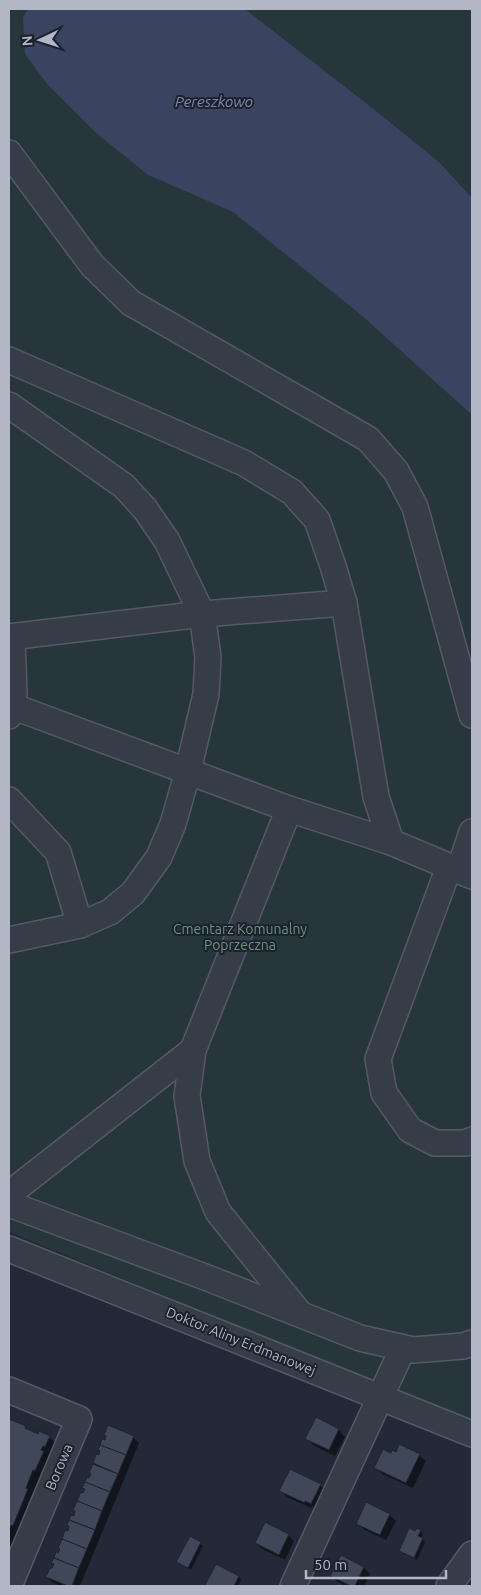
<svg xmlns="http://www.w3.org/2000/svg" width="481" height="1595" font-family="Ubuntu,sans-serif">
<style>
.green{fill:#27363a}
.water{fill:#3a4460}
.shadow{fill:#0007}
.building{fill:#404758;stroke:#1e2330}
.lines{fill:none;stroke-linecap:round;stroke-linejoin:round}
.minor-casing{stroke:#555967;stroke-width:28}
.minor{stroke:#373c49;stroke-width:25}
.labels{text-anchor:middle;stroke-width:4;stroke-linejoin:round;paint-order:stroke}
.park-label{font-size:14px;fill:#6b947b;stroke:#1c212e}
.street-label{font-size:14px;fill:#b2b6c5;stroke:#1c212e}
.water-label{font-size:15px;font-style:italic;fill:#7c89aa;stroke:#1c212e}
</style>
<rect width="100%" height="100%" fill="#242938"/>
<g class="green">
<polygon points="9,9 28,9 23,17 148,175 233,212 361,315 472,415 472,1422 9,1232"/>
<polygon points="245,9 472,9 472,198 439,162 375,110"/>
</g>
<polygon class="water" points="28,9 245,9 375,110 439,162 472,198 472,415 361,315 233,212 148,175 95,132 48,85 25,54 23,17"/>
<g class="shadow">
<polygon points="316,1419 339,1430 345,1437 335,1456 313,1445 307,1439"/>
<polygon points="9,1420 25,1427 30,1431 39,1435 49,1437 61,1448 9,1575"/>
<polygon points="133,1437 139,1443 80,1586 61,1586 53,1583 47,1577 53,1570 55,1565 53,1563 59,1555 84,1494 92,1474 90,1472 97,1456 99,1457"/>
<polygon points="396,1453 419,1455 426,1461 413,1488 382,1474 376,1467 391,1454"/>
<polygon points="320,1485 326,1491 317,1509 312,1506 311,1508 287,1497 281,1491"/>
<polygon points="390,1515 396,1521 386,1540 363,1529 357,1523"/>
<polygon points="420,1531 423,1534 421,1538 425,1542 417,1560 400,1550 416,1533"/>
<polygon points="288,1535 294,1541 285,1560 262,1549 256,1543"/>
<polygon points="190,1538 203,1546 191,1570 178,1562"/>
<polygon points="216,1565 239,1577 241,1580 238,1586 208,1586 206,1585"/>
<polygon points="364,1568 370,1574 364,1586 346,1586 338,1582 332,1576"/>
</g>
<g class="building">
<polygon points="316,1417 339,1429 329,1450 305,1439"/>
<polygon points="9,1419 26,1426 25,1428 38,1434 39,1431 50,1436 45,1447 43,1446 41,1450 44,1451 35,1471 33,1470 26,1488 28,1489 13,1526 11,1525 9,1530"/>
<polygon points="108,1425 134,1436 126,1455 100,1445 102,1439 105,1440 106,1436 104,1435"/>
<polygon points="399,1444 420,1454 406,1483 374,1468 383,1449 391,1453 392,1450 396,1452"/>
<polygon points="100,1445 126,1455 118,1474 93,1463 96,1454 99,1455 100,1451 98,1450"/>
<polygon points="93,1464 118,1474 110,1492 85,1482 87,1477 89,1478 91,1474 89,1473"/>
<polygon points="290,1469 321,1484 311,1504 305,1501 305,1503 279,1491"/>
<polygon points="85,1482 110,1492 102,1511 77,1501 81,1492 83,1493 85,1489 82,1488"/>
<polygon points="77,1501 102,1511 95,1530 69,1520 71,1515 74,1516 75,1511 73,1510"/>
<polygon points="366,1502 390,1514 380,1535 356,1524"/>
<polygon points="69,1520 95,1530 87,1549 62,1539 65,1530 68,1531 69,1526 67,1525"/>
<polygon points="265,1522 289,1534 279,1555 255,1543"/>
<polygon points="409,1528 415,1531 417,1528 421,1530 418,1536 423,1538 414,1558 399,1551"/>
<polygon points="190,1536 201,1542 188,1568 176,1562"/>
<polygon points="62,1539 87,1549 79,1568 54,1558 56,1552 58,1553 60,1549 58,1548"/>
<polygon points="341,1555 364,1567 355,1586 351,1586 330,1576"/>
<polygon points="54,1558 79,1568 72,1586 68,1586 46,1577 50,1568 52,1568 54,1564 51,1563"/>
<polygon points="216,1564 239,1576 234,1586 207,1586 205,1585"/>
</g>
<g class="lines">
<defs>
<g id="minor">
<polyline points="9,153 92,265 131,303 368,439 396,471 415,507 472,715"/>
<polyline points="9,360 244,463 292,492 317,520 333,566 344,603 376,797 391,842"/>
<polyline points="9,405 124,486 145,509 167,541 202,614 208,657 206,694 188,771 173,824 159,857 133,893 110,912 80,925 9,940"/>
<polyline points="9,637 202,614 344,603"/>
<polyline points="9,705 289,809 391,842 472,876"/>
<polyline points="9,716 14,695 12,637"/>
<polyline points="9,800 58,852 80,925"/>
<polyline points="289,809 193,1050 187,1096 197,1161 218,1212 300,1314"/>
<polyline points="449,867 378,1059 384,1093 410,1130 435,1143 466,1143 472,1140"/>
<polyline points="459,871 472,832"/>
<polyline points="9,1194 193,1050"/>
<polyline points="9,1204 205,1277 360,1338 413,1350 463,1346 472,1343"/>
<polyline points="9,1249 472,1434"/>
<polyline points="9,1390 79,1419 9,1586"/>
<polyline points="293,1586 403,1348"/>
<polyline points="449,1586 472,1554"/>
</g>
</defs>
<use href="#minor" class="minor-casing"/>
<use href="#minor" class="minor"/>
</g>
<g class="labels">
<g class="park-label">
<text x="240" y="934">Cmentarz Komunalny<tspan x="240" dy="16">Poprzeczna</tspan></text>
</g>
<g class="street-label">
<text transform="translate(241 1341) rotate(22)" y="5">Doktor Aliny Erdmanowej</text>
<text transform="translate(59 1467) rotate(-67)" y="5">Borowa</text>
</g>
<g class="water-label">
<text x="214" y="107">Pereszkowo</text>
</g>
</g>
<rect width="481" height="1595" fill="none" stroke="#b2b6c5" stroke-width="20"/>
<g transform="translate(40 40) rotate(266)" stroke="#1c212e" stroke-width="4" paint-order="stroke">
<path d="M0-4L9 19L0 12L-9 19Z" fill="#b2b6c5"/>
<text y="-8" font-size="14" font-weight="bold" text-anchor="middle" fill="#b2b6c5">N</text>
</g>
<path d="M306 1570v8h140v-8" fill="none" stroke="#b2b6c5" stroke-width="2.5"/>
<text x="314" y="1570" font-size="15" fill="#b2b6c5" stroke="#1c212e" stroke-width="4" paint-order="stroke">50 m</text>
</svg>
